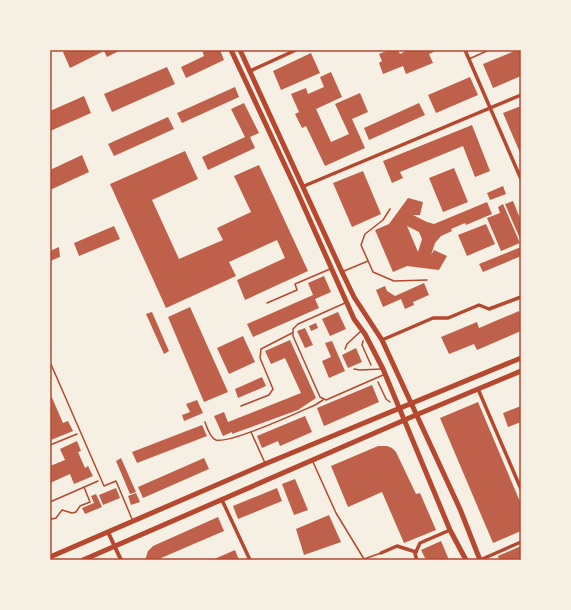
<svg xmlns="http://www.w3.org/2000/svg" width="571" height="610" font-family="'Public Sans',sans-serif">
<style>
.building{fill:#bf614a;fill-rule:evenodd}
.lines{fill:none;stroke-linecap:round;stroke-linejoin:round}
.path{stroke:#b5482f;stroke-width:1.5}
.service{stroke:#b5482f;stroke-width:1.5}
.minor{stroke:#b5482f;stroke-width:3.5}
.tertiary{stroke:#b5482f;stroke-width:4}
.secondary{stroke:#b5482f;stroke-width:5}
.neatline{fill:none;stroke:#b5482f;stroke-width:1.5}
</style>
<rect width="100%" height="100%" fill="#f6efe4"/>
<g class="building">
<polygon points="67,50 121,50 107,57 104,51 70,68 63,52"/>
<polygon points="202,50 220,50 224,60 186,78 181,67 204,56"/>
<polygon points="389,50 398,50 400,54 408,50 438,50 429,54 433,63 406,74 403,66 383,74 379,63 382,61 379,54"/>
<polygon points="517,50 521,50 521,76 493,88 483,64"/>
<polygon points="311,53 320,73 281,90 273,71"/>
<polygon points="167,67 175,84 112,112 104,94"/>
<polygon points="331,72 342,97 316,109 331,142 349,134 335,104 360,93 368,112 352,119 365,148 325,166 306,126 302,128 295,114 299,112 291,94 306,88 308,94 324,87 320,77"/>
<polygon points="470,77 478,95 436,113 428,95"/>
<polygon points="235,87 239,97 182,123 177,113"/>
<polygon points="84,96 91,113 50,131 50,111"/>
<polygon points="244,103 259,133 250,137 255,148 208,170 202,157 245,137 231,109"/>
<polygon points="419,103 425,115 369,140 364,128"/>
<polygon points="521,106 521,155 503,113"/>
<polygon points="168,117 174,129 114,156 108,144"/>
<polygon points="472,125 490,171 475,177 463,146 400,172 403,178 392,183 383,161"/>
<polygon points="185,151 198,179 152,200 179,259 223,240 217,228 251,212 234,176 259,165 308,271 245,300 237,280 285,258 277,240 229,262 236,276 166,308 110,184"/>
<polygon points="82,155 89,172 50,190 50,170"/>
<polygon points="454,168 468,202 443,212 429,178"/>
<polygon points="363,171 381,214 352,227 333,183"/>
<polygon points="503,186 506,194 490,200 487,193"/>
<path d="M408,198L423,202L420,215H413L427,222L434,224L487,202L492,214L466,225L465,223L451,229L452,231L441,236L435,243L431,255L434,250L447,256L439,270L407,266L393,272L375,230L389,224ZM407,226L419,232L422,239L418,252Z"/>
<polygon points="513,201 521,221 521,241 505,204"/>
<polygon points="503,204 520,243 501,251 487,218 500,213 498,207"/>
<polygon points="486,224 495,244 467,256 458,235"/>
<polygon points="114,226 120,239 79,256 74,243"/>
<polygon points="59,247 60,257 50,261 50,251"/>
<polygon points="521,247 521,256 483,272 479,264"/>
<polygon points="324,276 331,292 315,299 319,308 253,337 247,324 313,295 308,283"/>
<polygon points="424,283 429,295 413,302 414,305 405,309 401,299 383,307 376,290 385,286 387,291 395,296"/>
<polygon points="190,307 228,392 204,402 168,317"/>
<polygon points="519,311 521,315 521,331 477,350 474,344 449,354 441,337 477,322 479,328"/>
<polygon points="152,312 169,351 164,354 146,314"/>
<polygon points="338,312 346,329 330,336 322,319"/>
<polygon points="316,323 318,328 311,331 309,326"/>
<polygon points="305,328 313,345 305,348 297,331"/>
<polygon points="243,336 255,362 229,374 217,348"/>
<polygon points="290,340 316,398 298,410 232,434 232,432 223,436 214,416 224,412 228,422 301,393 285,358 271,364 265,351"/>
<polygon points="332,341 345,371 329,378 322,361 331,357 325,343"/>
<polygon points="356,348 362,362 348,368 342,355"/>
<polygon points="262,377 266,386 238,398 235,389"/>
<polygon points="372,385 379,402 324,426 317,408"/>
<polygon points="50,393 63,423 68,421 73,431 51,440 50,437"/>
<polygon points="197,400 203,413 184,421 182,415 190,412 186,404"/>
<polygon points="478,402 521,504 521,531 493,543 440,418"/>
<polygon points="521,406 521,422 508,427 503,413"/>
<polygon points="305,416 312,432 280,446 278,441 262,448 257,436"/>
<polygon points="202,425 207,436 137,463 132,452"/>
<polygon points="77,441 81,451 78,452 85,468 88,466 93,476 74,484 70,474 50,483 50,466 65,460 60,449"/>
<polygon points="378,446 387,446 392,448 396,452 416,494 420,493 436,530 404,543 382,492 348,507 331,466"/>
<polygon points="121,458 136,492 130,494 116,461"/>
<polygon points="204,458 209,469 143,498 138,487"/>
<polygon points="295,479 308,510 294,515 282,484"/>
<polygon points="116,488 120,498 103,505 99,495"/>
<polygon points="277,488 282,501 238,519 233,506"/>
<polygon points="136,493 140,502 131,505 128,496"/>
<polygon points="96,494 102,507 85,514 82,508 94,503 91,496"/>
<polygon points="329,515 341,542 304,555 296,529"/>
<polygon points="218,517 224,531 161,558 161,560 145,560 148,551 153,546"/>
<polygon points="441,541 449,560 426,560 421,550"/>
<polygon points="521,546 521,560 499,560 498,556"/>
<polygon points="235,550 239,560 212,560"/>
</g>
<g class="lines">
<g class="path">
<polyline points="363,341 362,345 371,365"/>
<polyline points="378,382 386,399 390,402"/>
<polyline points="50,445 77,434"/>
<polyline points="50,502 98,481"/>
<polyline points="50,517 52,519 56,518 62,510 72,513 76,512 80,506 90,502 84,487"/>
</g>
<g class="service">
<polyline points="469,59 489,50"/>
<polyline points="390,209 383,220 365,234 361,245 373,272 394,281 427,280"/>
<polyline points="344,271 368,261"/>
<polyline points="267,303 297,290 295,284 330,269"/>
<polyline points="345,303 298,324 293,329 293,336 320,397 326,400 383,375"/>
<polyline points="345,349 347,344 361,331"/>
<polyline points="50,362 104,486 116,481 132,519"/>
<polyline points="354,369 360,370 382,369"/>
<polyline points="241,406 269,395 273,389 260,358 261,349 292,333"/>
<path d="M205,422C207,428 210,438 216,440C231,444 299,412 315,405L323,400"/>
<polyline points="251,432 265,463"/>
<polyline points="313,462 336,513 364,559 381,553"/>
</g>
<g class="minor">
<polyline points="465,50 521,179"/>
<polyline points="250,71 296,50"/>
<polyline points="304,186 521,95"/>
<polyline points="382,340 433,318 448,318 479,305 489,309 521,297"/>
<polyline points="478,389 521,489"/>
<polyline points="222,500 250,560"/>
<polyline points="381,553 397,546 416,552"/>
<polyline points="417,560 415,554 420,543 450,530"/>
<polyline points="480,560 521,542"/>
</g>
<polyline class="tertiary" points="108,532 121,560"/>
<g class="secondary">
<polyline points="231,50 296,189 354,319 365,334 383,369 450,530 466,560"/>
<polyline points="240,50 342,272 354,297 382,340 460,509 480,560"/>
<polyline points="50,557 265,464 521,358"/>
<polyline points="83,560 416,415 521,371"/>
</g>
</g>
<rect width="571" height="610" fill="none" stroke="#f6efe4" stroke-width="102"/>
<rect x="51" y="51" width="469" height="508" class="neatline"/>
</svg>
